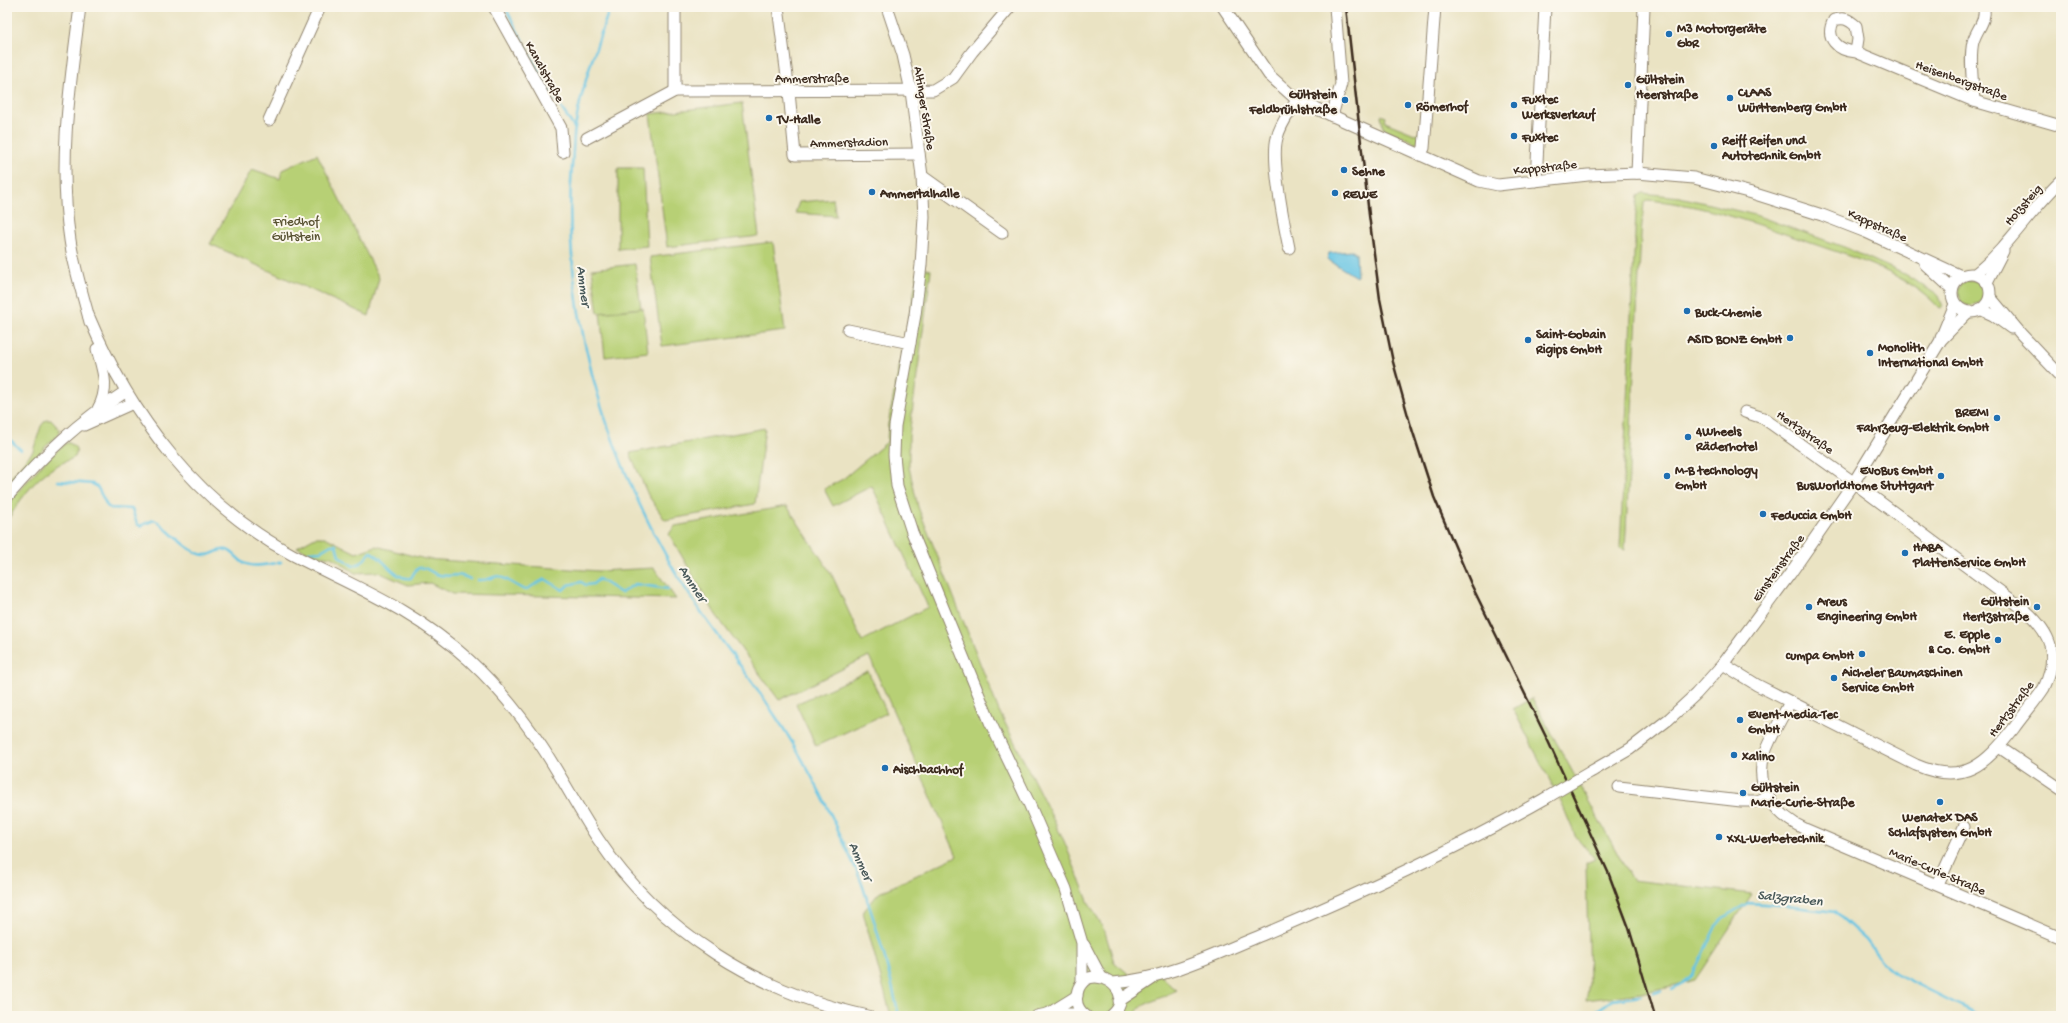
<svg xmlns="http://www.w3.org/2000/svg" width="2068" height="1023" font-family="'Gochi Hand',sans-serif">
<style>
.green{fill:#b7d075;stroke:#797d4a}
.water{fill:#66c5e4;stroke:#507881}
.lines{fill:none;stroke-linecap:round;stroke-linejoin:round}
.stream{stroke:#66c5e4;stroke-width:2.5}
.minor-casing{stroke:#928670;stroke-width:13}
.minor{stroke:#fff;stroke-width:11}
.rail{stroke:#3b2a1e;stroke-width:2.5}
.minor-bridge-casing{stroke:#928670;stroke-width:13;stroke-linecap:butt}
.minor-bridge{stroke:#fff;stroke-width:11}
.poi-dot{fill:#1f6fb2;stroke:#fbf7ec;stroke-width:1.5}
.labels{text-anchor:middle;stroke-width:4;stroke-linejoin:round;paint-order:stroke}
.poi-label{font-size:13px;font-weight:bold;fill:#3b2a1e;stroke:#fbf7ec;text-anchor:start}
.street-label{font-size:13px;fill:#3b2a1e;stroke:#fbf7ec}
.park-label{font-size:13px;fill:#5a5434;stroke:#fbf7ec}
.water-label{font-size:14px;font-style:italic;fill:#485859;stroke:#fbf7ec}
</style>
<rect width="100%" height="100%" fill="#fbf7ec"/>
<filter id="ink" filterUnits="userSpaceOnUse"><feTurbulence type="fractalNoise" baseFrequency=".025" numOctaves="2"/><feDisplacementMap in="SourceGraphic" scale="8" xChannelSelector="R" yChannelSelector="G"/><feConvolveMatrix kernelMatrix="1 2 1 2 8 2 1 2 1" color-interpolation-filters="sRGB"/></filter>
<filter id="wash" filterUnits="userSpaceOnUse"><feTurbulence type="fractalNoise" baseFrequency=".012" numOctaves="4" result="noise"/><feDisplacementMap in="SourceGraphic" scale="16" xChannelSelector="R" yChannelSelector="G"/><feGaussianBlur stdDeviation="0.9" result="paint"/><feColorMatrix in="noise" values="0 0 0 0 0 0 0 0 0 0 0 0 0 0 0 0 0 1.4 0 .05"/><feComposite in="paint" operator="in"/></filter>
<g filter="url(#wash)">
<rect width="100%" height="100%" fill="#eae3c3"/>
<g class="green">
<polygon points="742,103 759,236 667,247 650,114"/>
<polygon points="1381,115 1386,117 1385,122 1417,135 1421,130 1420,138 1416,143 1383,128"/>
<polygon points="317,154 379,278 369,316 210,244 252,169 280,179 282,170"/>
<polygon points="618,168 643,168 647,246 618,249"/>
<path d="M1643,193L1680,197L1755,215L1844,247L1904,274L1939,296L1943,307L1940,309C1910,274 1851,257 1808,242C1756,224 1703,204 1647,200L1644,203L1641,235L1625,550L1620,548L1636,212L1638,196Z"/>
<polygon points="833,199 836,216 795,213 799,202"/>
<polygon points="773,242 785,331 662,346 650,257"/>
<polygon points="635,264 641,308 598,313 592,269"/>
<polygon points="919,267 931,270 909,436 909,467 918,507 999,711 1064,841 1088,901 1105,932 1114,962 1131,976 1156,970 1172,987 1177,990 1140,1007 1134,1016 891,1016 863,912 879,893 957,856 869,656 779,700 716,615 669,534 675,526 787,506 832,575 862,641 928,607 872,486 833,506 824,489 843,479 887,442 888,424"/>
<circle cx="1971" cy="293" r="13"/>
<polygon points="643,308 648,352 605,357 600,313"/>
<polygon points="46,420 51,420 60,430 58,435 46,446 7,491 7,482 33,451 41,426"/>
<polygon points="765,428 755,504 665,520 648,495 630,453"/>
<path d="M66,443H69C76,446 78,450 75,457C68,461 60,463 53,468C34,479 18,503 7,521V504L48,458Z"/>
<polygon points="315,537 325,537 356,553 376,546 425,559 599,571 654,568 676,599 452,594 430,583 408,585 378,572 355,573 332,557 314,555 297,547"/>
<polygon points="868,671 887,713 816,746 796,704"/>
<polygon points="1532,698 1632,880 1752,894 1695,980 1642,993 1586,1000 1589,983 1586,863 1595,859 1575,835 1562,804 1513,709"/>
</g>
<polygon class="water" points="1352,251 1356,253 1357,276 1356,277 1327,259 1329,253"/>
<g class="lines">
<g class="stream">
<polyline points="505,7 545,83 575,129"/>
<path d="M609,7L608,13C595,51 581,89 575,128C573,141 573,154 572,166C561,304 602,443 670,563C699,615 739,660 772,711C802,755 826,801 847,850C853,863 860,876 864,890C878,931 890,974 899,1016"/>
<polyline points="7,437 21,450"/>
<path d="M58,481L93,484L98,488L107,506L110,508L132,509L137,524L140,526L154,520L158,522C169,531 192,556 206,555C214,555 218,548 227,550C234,552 238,560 244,563C254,568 270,564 281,562"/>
<path d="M309,552L321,551L331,545H336L339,556L353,566L361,563L371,552C384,558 395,581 411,578C413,575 415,569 419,568C426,566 430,572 436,574C448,579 457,571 470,579"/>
<path d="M477,580C489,581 490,577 499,576C501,576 520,588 525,590L545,579L563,590L568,585L581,582L586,585L593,584L599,579L621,593L635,584L668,589"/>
<polyline points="1671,989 1683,983 1692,976 1716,926 1724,917 1748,903 1778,905 1835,912 1866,940 1883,963 1895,973 1979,1015 1986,1016"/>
<polyline points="1654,993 1661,991"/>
<polyline points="1589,1016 1612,1000 1641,996"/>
</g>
</g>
</g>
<g filter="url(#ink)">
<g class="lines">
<defs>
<g id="minor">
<path d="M80,7C70,84 58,162 70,240C74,268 83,295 90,322"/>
<polyline points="494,7 561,128 563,152"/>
<polyline points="675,7 675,91"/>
<polyline points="778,7 789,92 795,155 919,154"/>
<polyline points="887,7 903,55 911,91 922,176 924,217 921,265 915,315 895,426 894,455 897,486 912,532 990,722 1028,801 1066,889 1082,943 1082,983"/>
<polyline points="1223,7 1269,75 1297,100 1479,181 1498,185 1588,175 1637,173 1694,178 1752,193 1822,215 1866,232 1961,276"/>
<path d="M1856,52L1858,39L1856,26C1848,19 1844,17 1834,20C1824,38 1838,51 1856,52L1974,101L2061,126"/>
<path d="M1974,101C1973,84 1969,58 1973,42C1977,28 1986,23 1984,7"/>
<polyline points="1332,116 1341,84 1335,7"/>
<polyline points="269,120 320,7"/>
<polyline points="587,138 675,91 933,90 953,78 972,52 1010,7"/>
<polyline points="1420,155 1424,148 1435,7"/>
<polyline points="1637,173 1644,7"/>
<polyline points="922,176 1002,233"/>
<polyline points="1536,181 1545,7"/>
<path d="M1289,248C1284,224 1271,159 1277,138C1280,124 1290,112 1297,100"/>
<polyline points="1925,264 1952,289"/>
<circle cx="1971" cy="293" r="19"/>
<path d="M1975,274C2008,248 2030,210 2061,181"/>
<polyline points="1987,282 2003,251"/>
<polyline points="1990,297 2021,334 2061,376"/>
<polyline points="1980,309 1993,315 2011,328"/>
<path d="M89,317C130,415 197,504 293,555C357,588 413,609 469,660C497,686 521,715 542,747C562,777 578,809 598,839C660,932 759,993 868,1016"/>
<polyline points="848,330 910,343"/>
<polyline points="1941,338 1955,304"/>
<path d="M97,349C103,371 110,388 98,409"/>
<polyline points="84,425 133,403"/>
<path d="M7,497C43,455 78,422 125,392"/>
<path d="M1723,664L1757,685L1916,765C1964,786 1986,764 2014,728C2024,714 2035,702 2044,688C2059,655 2052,634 2025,610L1849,479L1763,418L1745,412"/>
<path d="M1790,702C1781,720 1770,737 1764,755C1754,789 1777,816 1805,829L2061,938"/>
<polyline points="1999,747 2061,789"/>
<polyline points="1592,771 1630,749 1669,719 1696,694 1723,664 1790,574 1854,482 1941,340 1968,312"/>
<polyline points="1619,787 1741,801 1757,801 1768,797"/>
<polyline points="1938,884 1964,827"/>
<polyline points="1084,945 1101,977"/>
<path d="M1113,983C1165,979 1214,955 1262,935C1359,894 1455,850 1546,798"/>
<polyline points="1119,1001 1152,979"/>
<polyline points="1048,1014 1077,996"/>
<polyline points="1037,1016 1047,1014 1083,1014"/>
<path d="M1086,1016C1079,1011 1075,1003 1077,994C1084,956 1143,990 1111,1016"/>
</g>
</defs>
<use href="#minor" class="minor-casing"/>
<use href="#minor" class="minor"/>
<polyline class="rail" points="1346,7 1369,215 1380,299 1393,362 1410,423 1434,497 1471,584 1548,741 1608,872 1629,928 1655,1016"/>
<defs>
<polyline id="minor-bridge" points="1546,798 1592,771"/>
</defs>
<use href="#minor-bridge" class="minor-bridge-casing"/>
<use href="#minor-bridge" class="minor-bridge"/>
</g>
</g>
<g class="poi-dot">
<circle cx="1669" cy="34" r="4"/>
<circle cx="1628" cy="85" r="4"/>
<circle cx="1730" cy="98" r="4"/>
<circle cx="1345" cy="100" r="4"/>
<circle cx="1408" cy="105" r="4"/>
<circle cx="1514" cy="105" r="4"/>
<circle cx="769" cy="118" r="4"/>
<circle cx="1514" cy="136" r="4"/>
<circle cx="1714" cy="146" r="4"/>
<circle cx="1344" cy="170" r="4"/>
<circle cx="872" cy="192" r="4"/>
<circle cx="1335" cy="193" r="4"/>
<circle cx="1687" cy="311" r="4"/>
<circle cx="1790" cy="338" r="4"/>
<circle cx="1528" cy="340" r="4"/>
<circle cx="1870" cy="353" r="4"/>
<circle cx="1997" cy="418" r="4"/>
<circle cx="1688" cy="437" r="4"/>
<circle cx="1667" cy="476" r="4"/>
<circle cx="1941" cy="476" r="4"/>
<circle cx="1763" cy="514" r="4"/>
<circle cx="1905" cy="553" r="4"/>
<circle cx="1809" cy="607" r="4"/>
<circle cx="2037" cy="607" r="4"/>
<circle cx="1998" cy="640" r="4"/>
<circle cx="1862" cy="654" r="4"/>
<circle cx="1834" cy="678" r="4"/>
<circle cx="1740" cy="720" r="4"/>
<circle cx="1734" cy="755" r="4"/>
<circle cx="885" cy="768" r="4"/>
<circle cx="1743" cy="793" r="4"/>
<circle cx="1940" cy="802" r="4"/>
<circle cx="1719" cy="837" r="4"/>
</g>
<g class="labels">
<g class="poi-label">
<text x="1677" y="32">M3 Motorgeräte<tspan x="1677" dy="15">GbR</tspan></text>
<text x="1636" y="83">Gültstein<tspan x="1636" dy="15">Heerstraße</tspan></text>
<text x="1738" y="96">CLAAS<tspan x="1738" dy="15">Württemberg GmbH</tspan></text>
<text x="1337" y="98" text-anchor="end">Gültstein<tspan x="1337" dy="15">Feldbrühlstraße</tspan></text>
<text x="1522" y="103">Fuxtec<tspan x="1522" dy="15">Werksverkauf</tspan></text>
<text x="1416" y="110">Römerhof</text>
<text x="777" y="123">TV-Halle</text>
<text x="1522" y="141">Fuxtec</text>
<text x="1722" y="144">Reiff Reifen und<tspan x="1722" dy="15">Autotechnik GmbH</tspan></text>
<text x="1352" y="175">Sehne</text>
<text x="880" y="197">Ammertalhalle</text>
<text x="1343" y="198">REWE</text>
<text x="1695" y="316">Buck-Chemie</text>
<text x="1536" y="338">Saint-Gobain<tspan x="1536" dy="15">Rigips GmbH</tspan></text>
<text x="1782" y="343" text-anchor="end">ASID BONZ GmbH</text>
<text x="1878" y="351">Monolith<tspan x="1878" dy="15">International GmbH</tspan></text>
<text x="1989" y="416" text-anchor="end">BREMI<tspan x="1989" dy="15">Fahrzeug-Elektrik GmbH</tspan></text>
<text x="1696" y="435">4Wheels<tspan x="1696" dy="15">Räderhotel</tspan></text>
<text x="1675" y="474">M-B technology<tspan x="1675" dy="15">GmbH</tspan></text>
<text x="1933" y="474" text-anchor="end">EvoBus GmbH<tspan x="1933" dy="15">BusWorldHome Stuttgart</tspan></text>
<text x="1771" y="519">Feduccia GmbH</text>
<text x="1913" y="551">HABA<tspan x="1913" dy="15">PlattenService GmbH</tspan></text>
<text x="1817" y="605">Areus<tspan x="1817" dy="15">Engineering GmbH</tspan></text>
<text x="2029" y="605" text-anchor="end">Gültstein<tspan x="2029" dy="15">Hertzstraße</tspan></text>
<text x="1990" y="638" text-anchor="end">E. Epple<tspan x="1990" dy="15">&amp; Co. GmbH</tspan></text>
<text x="1854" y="659" text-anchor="end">cumpa GmbH</text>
<text x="1842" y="676">Aicheler Baumaschinen<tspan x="1842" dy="15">Service GmbH</tspan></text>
<text x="1748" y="718">Event-Media-Tec<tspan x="1748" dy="15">GmbH</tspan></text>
<text x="1742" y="760">xalino</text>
<text x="893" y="773">Aischbachhof</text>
<text x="1751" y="791">Gültstein<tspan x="1751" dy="15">Marie-Curie-Straße</tspan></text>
<text x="1940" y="821" text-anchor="middle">Wenatex DAS<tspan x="1940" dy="15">Schlafsystem GmbH</tspan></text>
<text x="1727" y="842">XXL-Werbetechnik</text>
</g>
<g class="street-label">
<text transform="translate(546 71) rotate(61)" y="5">Kanalstraße</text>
<text x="812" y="82">Ammerstraße</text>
<text transform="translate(1962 79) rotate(20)" y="5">Heisenbergstraße</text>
<text transform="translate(926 108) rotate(81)" y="5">Altinger Straße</text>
<text transform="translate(849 141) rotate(-1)" y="5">Ammerstadion</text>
<text transform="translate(1545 166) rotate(-6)" y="5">Kappstraße</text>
<text transform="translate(2022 204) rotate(-49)" y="5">Holzsteig</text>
<text transform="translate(1878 224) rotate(24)" y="5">Kappstraße</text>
<text transform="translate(1806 431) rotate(35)" y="5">Hertzstraße</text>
<text transform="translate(1777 567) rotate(-54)" y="5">Einsteinstraße</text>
<text transform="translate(2010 708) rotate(-53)" y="5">Hertzstraße</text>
<text transform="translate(1938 870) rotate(23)" y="5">Marie-Curie-Straße</text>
</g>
<g class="park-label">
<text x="296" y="225">Friedhof<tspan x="296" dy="15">Gültstein</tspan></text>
</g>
<g class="water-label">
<text transform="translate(585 286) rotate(83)" y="5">Ammer</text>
<text transform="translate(694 583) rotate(57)" y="5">Ammer</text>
<text transform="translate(862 861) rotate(66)" y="5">Ammer</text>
<text transform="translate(1790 897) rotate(6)" y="5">Salzgraben</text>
</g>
</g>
<rect width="2068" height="1023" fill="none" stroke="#fbf7ec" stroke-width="24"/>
</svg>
